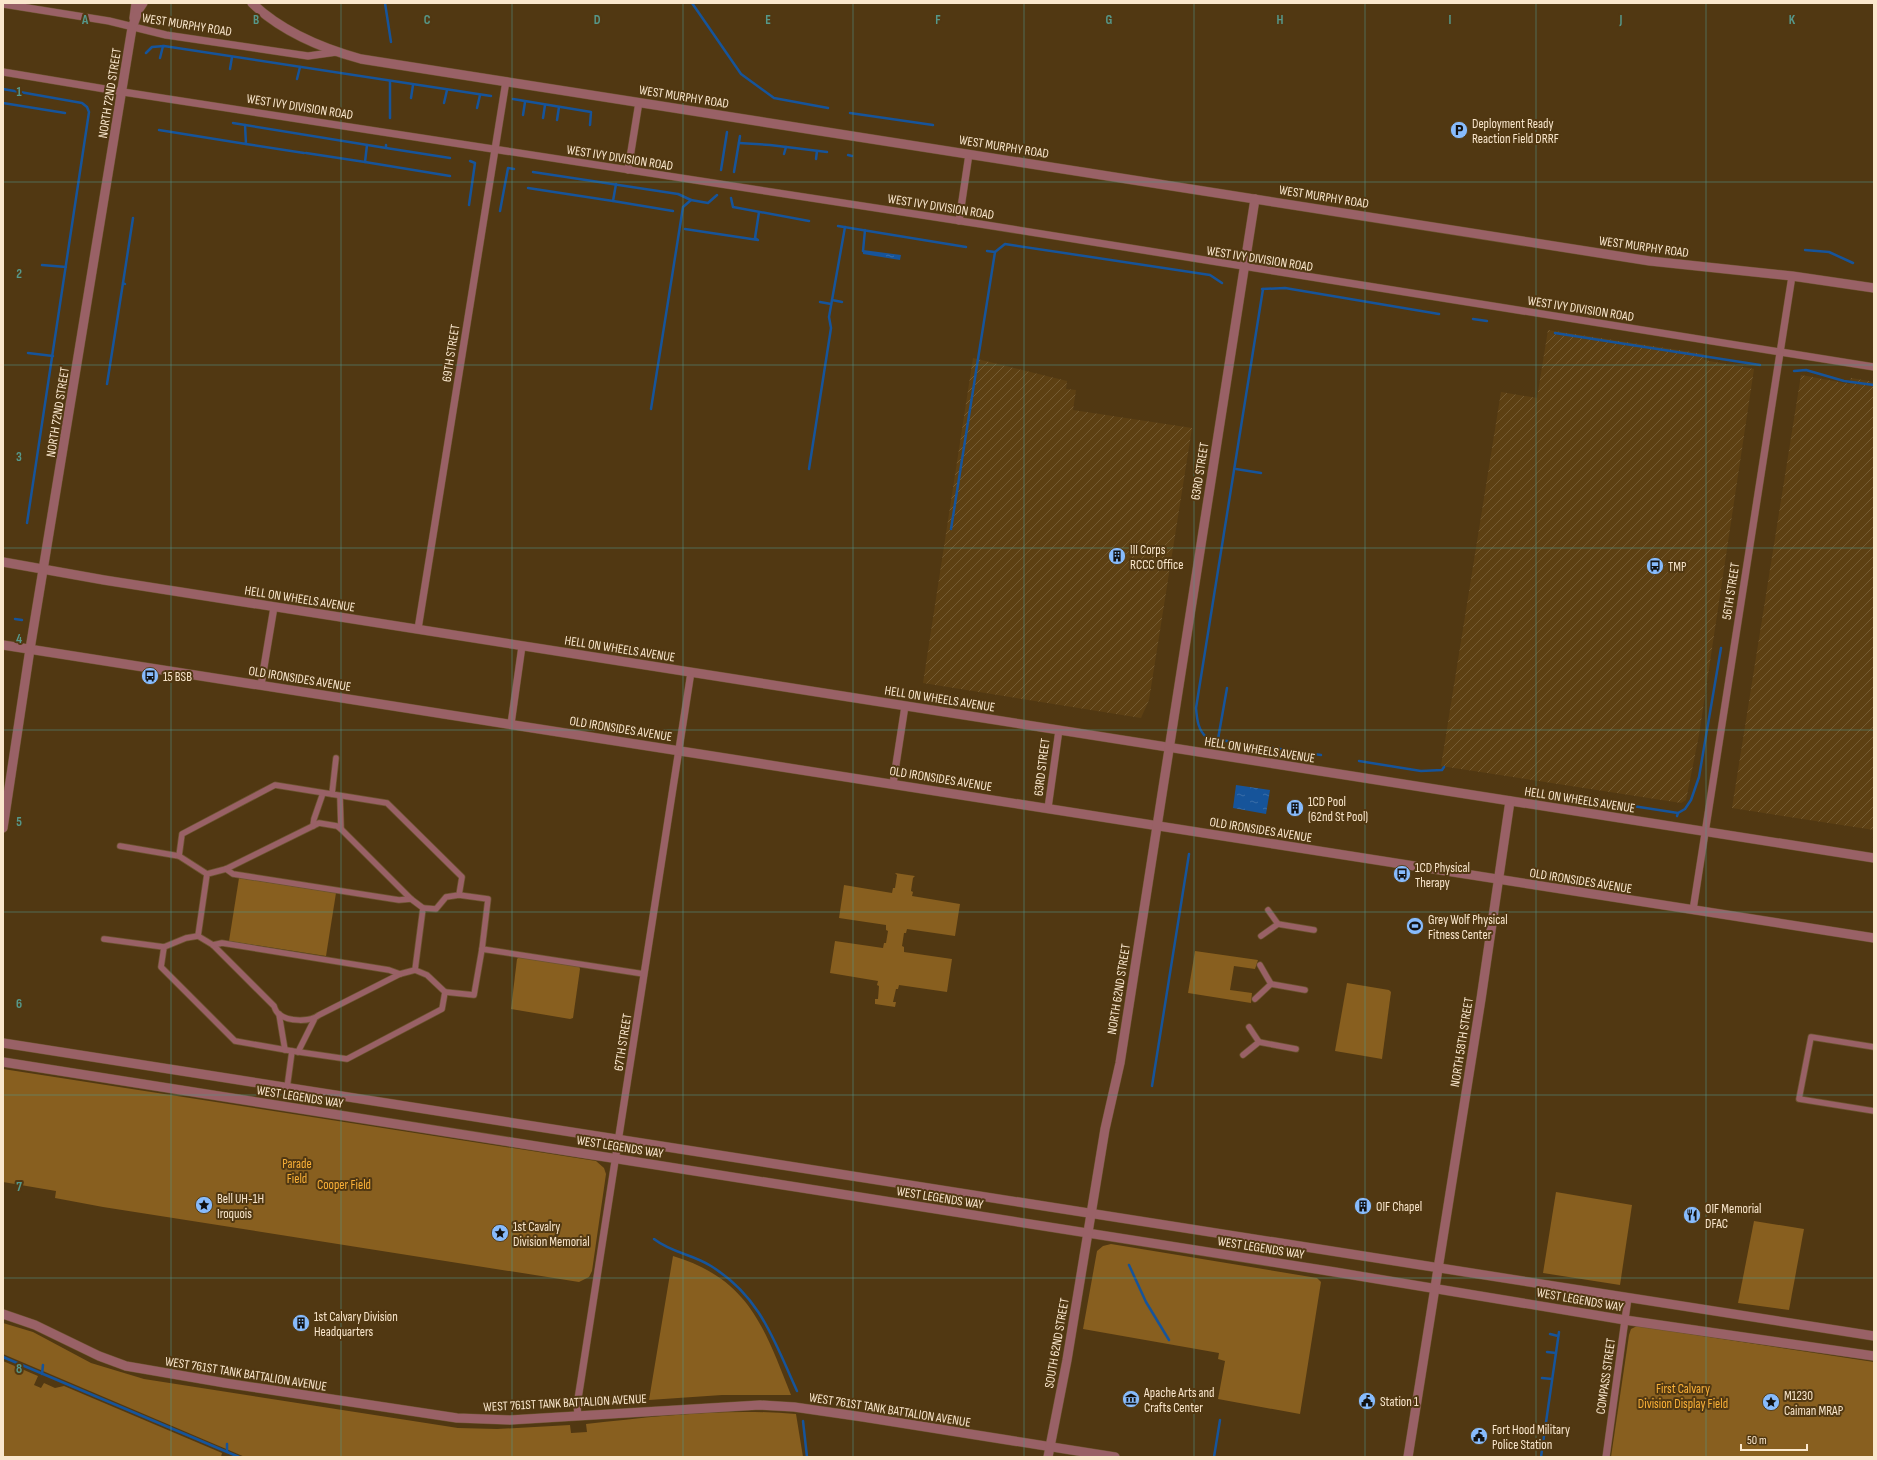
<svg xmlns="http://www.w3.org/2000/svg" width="1877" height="1460" font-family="'Sofia Sans Condensed',sans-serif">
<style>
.industrial{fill:url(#industrial-furrows)}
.green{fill:#885f1f}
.water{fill:url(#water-ripples)}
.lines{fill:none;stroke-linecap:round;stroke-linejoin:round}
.stream{stroke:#16549a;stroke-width:2.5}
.pedestrian-casing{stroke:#6c5430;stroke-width:7}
.minor-casing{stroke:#6c5430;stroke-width:8}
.tertiary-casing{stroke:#6c5430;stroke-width:10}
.pedestrian{stroke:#996166;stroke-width:5.5}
.minor{stroke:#996166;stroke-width:7}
.tertiary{stroke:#996166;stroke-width:9}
.grid{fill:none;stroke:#56988a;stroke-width:1;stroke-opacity:0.55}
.labels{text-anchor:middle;stroke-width:4;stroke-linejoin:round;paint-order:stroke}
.street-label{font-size:13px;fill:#fae7cd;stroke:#513812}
.poi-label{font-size:13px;fill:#fae7cd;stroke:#513812;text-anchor:start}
.park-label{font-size:13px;fill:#fbb138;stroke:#513812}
.grid-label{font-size:13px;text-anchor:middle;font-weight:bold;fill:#56988a;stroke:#513812;stroke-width:4;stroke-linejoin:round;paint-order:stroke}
</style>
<defs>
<pattern id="industrial-furrows" width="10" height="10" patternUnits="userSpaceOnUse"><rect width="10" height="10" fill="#5d4013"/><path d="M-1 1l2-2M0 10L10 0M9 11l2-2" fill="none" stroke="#755c34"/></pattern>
<pattern id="water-ripples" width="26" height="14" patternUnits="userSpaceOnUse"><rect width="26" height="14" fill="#16549a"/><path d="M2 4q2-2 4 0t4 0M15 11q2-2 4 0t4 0" fill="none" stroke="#396da7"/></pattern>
</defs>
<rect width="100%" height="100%" fill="#513812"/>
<g class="industrial">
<polygon points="1548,330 1704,354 1704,360 1754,369 1699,735 1686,800 1681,803 1441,766 1501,392 1537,398"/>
<polygon points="973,358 1067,381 1066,389 1076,390 1073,410 1192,428 1149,700 1141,718 923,683"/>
<polygon points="1801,375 1850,384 1851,378 1874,382 1874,830 1732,808"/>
</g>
<g class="green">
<polygon points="895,873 915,876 913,878 911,891 913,892 912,896 960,904 955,936 907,929 906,933 904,933 902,946 904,947 904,952 952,959 947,992 899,985 898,989 896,989 893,1002 896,1002 895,1007 875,1004 875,999 878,999 879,986 877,985 878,981 830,973 835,941 883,948 884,943 886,943 888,931 886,930 886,925 839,918 844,885 892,893 893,888 895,888 897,875"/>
<polygon points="239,878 336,893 326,956 229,941"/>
<polygon points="1195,951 1258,960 1255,969 1234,966 1230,990 1252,993 1251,1003 1188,993"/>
<polygon points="519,957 579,966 580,969 573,1018 570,1019 511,1009 517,959"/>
<polygon points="1347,983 1389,990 1391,992 1382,1059 1335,1051"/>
<polygon points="3,1069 596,1161 604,1168 606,1174 592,1271 589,1277 579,1282 103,1207 55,1198 56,1191 3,1182"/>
<polygon points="1556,1192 1632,1205 1620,1285 1543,1273"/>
<polygon points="1754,1221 1804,1229 1789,1310 1738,1303"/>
<polygon points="1111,1244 1317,1278 1321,1282 1300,1414 1218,1399 1225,1361 1218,1359 1219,1353 1083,1329 1097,1251 1103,1246"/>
<path d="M673,1256C749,1279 764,1327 791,1395H722L649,1400Z"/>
<path d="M3,1323L33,1332L91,1363L144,1379L458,1428L497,1429L570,1425L571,1433L587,1432L586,1424C656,1416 727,1408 796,1414L803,1457H245L3,1354Z"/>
<polygon points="1637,1326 1874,1362 1874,1457 1611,1457 1629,1335 1631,1329"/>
<polygon points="3,1361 38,1376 34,1385 41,1388 44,1383 55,1388 64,1386 222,1453 221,1457 3,1457"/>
</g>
<g class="water">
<polygon points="863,250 901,255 900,260 863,254"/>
<polygon points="1236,785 1270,790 1266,814 1233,808"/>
</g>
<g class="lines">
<g class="stream">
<polyline points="385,3 391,42"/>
<polyline points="692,3 741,74 774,98 828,108"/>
<polyline points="146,53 152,47 164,46 491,96"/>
<polyline points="160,58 163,46"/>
<polyline points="230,69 232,57"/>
<polyline points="297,79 300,67"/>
<polyline points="3,89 82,103 87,107 89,112 27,523"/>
<polyline points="411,98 413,85"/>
<polyline points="513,99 591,112 590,125"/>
<polyline points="3,103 65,113"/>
<polyline points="444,103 447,90"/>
<polyline points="477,108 480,95"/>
<polyline points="850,113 933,125"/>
<polyline points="523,115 525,102"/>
<polyline points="390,118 390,81"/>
<polyline points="543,118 545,105"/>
<polyline points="557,120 559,107"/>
<polyline points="233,123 386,148"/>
<polyline points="159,130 246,144 245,125"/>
<polyline points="739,143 770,145 827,152"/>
<polyline points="246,144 304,153"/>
<polyline points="386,145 386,148 450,158"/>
<polyline points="306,153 365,162 367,145"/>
<polyline points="784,154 786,147"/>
<polyline points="848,155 852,156"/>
<polyline points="816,159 817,151"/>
<polyline points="365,162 450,176"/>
<polyline points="721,170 727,132"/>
<polyline points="533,172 678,194 691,200"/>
<polyline points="734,172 740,136"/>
<polyline points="528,188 613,201 616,184"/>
<polyline points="731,198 733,207 809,221"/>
<polyline points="613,201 673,211"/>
<polyline points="469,205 475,163 470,161"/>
<polyline points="500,211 508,168 514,169"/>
<polyline points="838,226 966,247"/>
<polyline points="685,229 758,240 755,238 759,212"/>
<polyline points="1805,250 1829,252 1853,263"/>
<polyline points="863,251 865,230"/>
<polyline points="995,252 1005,244 1210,275 1222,283"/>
<polyline points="42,265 66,267"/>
<polyline points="125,284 123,283 133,218"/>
<polyline points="1262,289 1285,288 1439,314"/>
<polyline points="832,300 842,302"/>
<polyline points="820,302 831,304"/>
<polyline points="1473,319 1487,321"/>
<polyline points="1555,333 1760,365"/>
<polyline points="28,353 53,356"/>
<polyline points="1794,371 1806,370 1844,381 1874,385"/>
<polyline points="107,384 123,283"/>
<polyline points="651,409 683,207 691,200 708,203 717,195"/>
<polyline points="809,469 831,328 829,317 845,227"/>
<polyline points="1236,469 1261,473"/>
<polyline points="951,529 995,252 987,251"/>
<polyline points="15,619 22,620"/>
<path d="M1207,738C1198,730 1197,720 1196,708L1263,289"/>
<polyline points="1218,739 1227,688"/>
<polyline points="1206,743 1207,738 1321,755"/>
<polyline points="1359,761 1421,771 1442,770 1444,767"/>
<polyline points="1581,798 1678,813 1677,816"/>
<polyline points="1678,813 1685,809 1691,800 1699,777 1721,648"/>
<polyline points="1152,1086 1189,854"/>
<path d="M654,1239C672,1253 692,1254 711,1266C761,1297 774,1341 797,1391"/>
<polyline points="1129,1265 1146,1302 1169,1340"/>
<polyline points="1550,1334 1558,1336"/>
<polyline points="1547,1352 1556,1353"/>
<polyline points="3,1357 239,1457"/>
<polyline points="42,1374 43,1365"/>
<polyline points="1542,1378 1552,1379"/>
<polyline points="803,1421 807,1457"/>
<polyline points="227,1452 227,1444"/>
<polyline points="1214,1457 1220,1420"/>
<polyline points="1541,1457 1559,1332"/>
</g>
<defs>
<g id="pedestrian">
<polyline points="332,794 336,758"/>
<polyline points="340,796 341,829"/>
<path d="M319,823L337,826L341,829L411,899L423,908L415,970L400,974L319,1015C311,1022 288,1022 279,1014C277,1013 275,1009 274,1006L213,945L198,936L207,874L226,869Z"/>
<polyline points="313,826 314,819 323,793"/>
<polyline points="120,846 179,856"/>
<polyline points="226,869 233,874 399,900 411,899"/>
<polyline points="207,874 179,856 182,834 275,785 387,803 462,877 459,895 446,897 436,909 423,908"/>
<polyline points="459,895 488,899 482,949"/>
<polyline points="1278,924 1314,930"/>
<polyline points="198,936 186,938 164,947 161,967 235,1041 292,1051 347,1059 442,1009 445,992 427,975 415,970"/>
<polyline points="1261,936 1278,924 1268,910"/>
<polyline points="104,939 164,947"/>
<polyline points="213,945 222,943 389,970 400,974"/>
<polyline points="1271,984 1305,990"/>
<polyline points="445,992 474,995 482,949 644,974"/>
<polyline points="1255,999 1271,984 1260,965"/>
<polyline points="279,1014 285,1050"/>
<polyline points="1259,1042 1296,1049"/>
<polyline points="1874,1047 1811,1037 1799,1099 1874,1111"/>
<polyline points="298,1052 314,1020"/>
<polyline points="1243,1055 1259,1042 1249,1027"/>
<polyline points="287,1088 292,1051"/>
</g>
<g id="minor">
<polyline points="3,4 109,21 166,35 308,56 337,52"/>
<polyline points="133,18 135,3"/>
<polyline points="3,72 123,92 980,224 1874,367"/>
<polyline points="628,170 639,102"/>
<polyline points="959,221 969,154"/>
<polyline points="418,629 506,81"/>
<polyline points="261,685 274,607"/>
<polyline points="511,724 522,646"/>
<polyline points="893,784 905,706"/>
<polyline points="1048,808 1059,730"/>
<polyline points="1693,910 1792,276"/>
<polyline points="578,1416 577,1405 581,1380 691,672"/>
<polyline points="1606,1457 1628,1298"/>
</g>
<g id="tertiary">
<path d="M252,3C282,32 321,48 361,59L1650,261L1792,276L1874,288"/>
<polyline points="3,562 104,580 1874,858"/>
<polyline points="3,645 1874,938"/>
<polyline points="3,828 30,649 132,28 139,9 143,3"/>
<polyline points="3,1043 1874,1336"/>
<polyline points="3,1062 1335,1272 1625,1320 1874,1356"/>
<polyline points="3,1314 35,1325 99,1356 126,1366 225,1383 457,1418 510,1420 760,1405 794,1407 863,1417 1115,1457"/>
<polyline points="1048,1457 1067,1360 1105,1129 1120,1063 1255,199"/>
<polyline points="1408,1457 1481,999 1510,801"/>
</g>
</defs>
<use href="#pedestrian" class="pedestrian-casing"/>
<use href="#minor" class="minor-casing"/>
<use href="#tertiary" class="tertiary-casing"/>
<use href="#pedestrian" class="pedestrian"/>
<use href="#minor" class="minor"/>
<use href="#tertiary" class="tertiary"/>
</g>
<path class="grid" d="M171,3V1457M341,3V1457M512,3V1457M683,3V1457M853,3V1457M1024,3V1457M1194,3V1457M1365,3V1457M1536,3V1457M1706,3V1457M3,182H1874M3,365H1874M3,548H1874M3,730H1874M3,912H1874M3,1095H1874M3,1278H1874"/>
<defs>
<symbol id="parking-disc" viewBox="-11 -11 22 22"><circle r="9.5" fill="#87bbfc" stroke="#513812"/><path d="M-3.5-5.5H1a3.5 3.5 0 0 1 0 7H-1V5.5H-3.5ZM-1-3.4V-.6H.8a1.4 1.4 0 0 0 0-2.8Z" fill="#111"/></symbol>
<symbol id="building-disc" viewBox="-11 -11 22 22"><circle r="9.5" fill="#87bbfc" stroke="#513812"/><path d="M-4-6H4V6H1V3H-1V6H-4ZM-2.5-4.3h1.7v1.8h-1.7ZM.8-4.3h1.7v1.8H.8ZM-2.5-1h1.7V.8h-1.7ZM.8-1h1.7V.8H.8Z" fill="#111"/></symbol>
<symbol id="bus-disc" viewBox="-11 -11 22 22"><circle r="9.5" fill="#87bbfc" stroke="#513812"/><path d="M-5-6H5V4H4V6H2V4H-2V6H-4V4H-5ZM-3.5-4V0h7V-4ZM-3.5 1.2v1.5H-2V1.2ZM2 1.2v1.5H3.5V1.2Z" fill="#111"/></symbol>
<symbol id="stadium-disc" viewBox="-11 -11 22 22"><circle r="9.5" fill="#87bbfc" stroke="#513812"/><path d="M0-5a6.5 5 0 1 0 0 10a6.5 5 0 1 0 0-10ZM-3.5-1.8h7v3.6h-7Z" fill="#111"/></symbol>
<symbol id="sight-disc" viewBox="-11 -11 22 22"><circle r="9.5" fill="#87bbfc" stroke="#513812"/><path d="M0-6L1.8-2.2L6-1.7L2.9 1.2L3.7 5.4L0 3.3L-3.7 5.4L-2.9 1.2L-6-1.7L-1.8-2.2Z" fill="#111"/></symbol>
<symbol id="restaurant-disc" viewBox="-11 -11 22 22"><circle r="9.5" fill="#87bbfc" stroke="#513812"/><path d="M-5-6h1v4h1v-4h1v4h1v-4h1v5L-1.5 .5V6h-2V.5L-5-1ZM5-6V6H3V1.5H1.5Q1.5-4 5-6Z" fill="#111"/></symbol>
<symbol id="museum-disc" viewBox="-11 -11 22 22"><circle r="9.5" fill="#87bbfc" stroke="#513812"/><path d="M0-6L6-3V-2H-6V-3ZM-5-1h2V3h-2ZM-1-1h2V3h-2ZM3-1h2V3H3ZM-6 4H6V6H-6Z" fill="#111"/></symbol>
<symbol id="civic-disc" viewBox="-11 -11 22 22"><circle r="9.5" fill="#87bbfc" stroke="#513812"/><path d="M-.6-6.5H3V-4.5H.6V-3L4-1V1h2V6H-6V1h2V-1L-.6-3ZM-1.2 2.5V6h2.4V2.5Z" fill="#111"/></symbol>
</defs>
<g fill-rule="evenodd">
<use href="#parking-disc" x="1449" y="120" width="20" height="20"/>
<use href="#building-disc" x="1107" y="546" width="20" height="20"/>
<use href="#bus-disc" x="1645" y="556" width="20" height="20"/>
<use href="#bus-disc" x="140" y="666" width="20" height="20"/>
<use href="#building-disc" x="1285" y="798" width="20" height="20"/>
<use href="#bus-disc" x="1392" y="864" width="20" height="20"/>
<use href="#stadium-disc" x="1405" y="916" width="20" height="20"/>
<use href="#sight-disc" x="194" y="1195" width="20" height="20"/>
<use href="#building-disc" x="1353" y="1196" width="20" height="20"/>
<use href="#restaurant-disc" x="1682" y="1205" width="20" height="20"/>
<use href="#sight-disc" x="490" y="1223" width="20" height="20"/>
<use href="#building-disc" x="291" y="1313" width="20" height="20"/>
<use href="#museum-disc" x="1121" y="1389" width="20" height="20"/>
<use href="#civic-disc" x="1357" y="1391" width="20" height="20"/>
<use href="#sight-disc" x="1761" y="1392" width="20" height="20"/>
<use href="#civic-disc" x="1469" y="1426" width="20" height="20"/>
</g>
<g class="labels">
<g class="street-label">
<text transform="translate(187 24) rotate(9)" y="5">WEST MURPHY ROAD</text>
<text transform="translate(109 93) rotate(-81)" y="5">NORTH 72ND STREET</text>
<text transform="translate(684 96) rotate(9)" y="5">WEST MURPHY ROAD</text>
<text transform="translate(300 106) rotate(9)" y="5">WEST IVY DIVISION ROAD</text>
<text transform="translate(1004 146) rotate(9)" y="5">WEST MURPHY ROAD</text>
<text transform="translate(620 157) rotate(9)" y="5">WEST IVY DIVISION ROAD</text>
<text transform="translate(1324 196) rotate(9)" y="5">WEST MURPHY ROAD</text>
<text transform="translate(941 206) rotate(9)" y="5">WEST IVY DIVISION ROAD</text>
<text transform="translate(1644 246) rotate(8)" y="5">WEST MURPHY ROAD</text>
<text transform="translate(1260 258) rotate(9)" y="5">WEST IVY DIVISION ROAD</text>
<text transform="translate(1581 308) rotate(9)" y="5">WEST IVY DIVISION ROAD</text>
<text transform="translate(450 353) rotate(-81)" y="5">69TH STREET</text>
<text transform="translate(57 412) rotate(-81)" y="5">NORTH 72ND STREET</text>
<text transform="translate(1199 471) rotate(-81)" y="5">63RD STREET</text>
<text transform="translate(1730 591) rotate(-81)" y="5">56TH STREET</text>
<text transform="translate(300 598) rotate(9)" y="5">HELL ON WHEELS AVENUE</text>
<text transform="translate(620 648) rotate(9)" y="5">HELL ON WHEELS AVENUE</text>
<text transform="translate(300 678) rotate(9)" y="5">OLD IRONSIDES AVENUE</text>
<text transform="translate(940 698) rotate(9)" y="5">HELL ON WHEELS AVENUE</text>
<text transform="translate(621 728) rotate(9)" y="5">OLD IRONSIDES AVENUE</text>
<text transform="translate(1260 749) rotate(9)" y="5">HELL ON WHEELS AVENUE</text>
<text transform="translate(1041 767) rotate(-83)" y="5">63RD STREET</text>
<text transform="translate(941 778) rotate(9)" y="5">OLD IRONSIDES AVENUE</text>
<text transform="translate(1580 799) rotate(9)" y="5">HELL ON WHEELS AVENUE</text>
<text transform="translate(1261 829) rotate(9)" y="5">OLD IRONSIDES AVENUE</text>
<text transform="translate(1581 880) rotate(9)" y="5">OLD IRONSIDES AVENUE</text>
<text transform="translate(1118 989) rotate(-81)" y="5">NORTH 62ND STREET</text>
<text transform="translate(622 1042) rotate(-81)" y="5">67TH STREET</text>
<text transform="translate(1461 1042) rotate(-81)" y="5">NORTH 58TH STREET</text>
<text transform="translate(300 1096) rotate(9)" y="5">WEST LEGENDS WAY</text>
<text transform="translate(620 1146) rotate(9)" y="5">WEST LEGENDS WAY</text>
<text transform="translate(940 1197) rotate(9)" y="5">WEST LEGENDS WAY</text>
<text transform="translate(1261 1247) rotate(9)" y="5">WEST LEGENDS WAY</text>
<text transform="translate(1580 1299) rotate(10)" y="5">WEST LEGENDS WAY</text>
<text transform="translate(1056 1343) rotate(-80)" y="5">SOUTH 62ND STREET</text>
<text transform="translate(246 1373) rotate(9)" y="5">WEST 761ST TANK BATTALION AVENUE</text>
<text transform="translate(1605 1376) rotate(-82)" y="5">COMPASS STREET</text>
<text transform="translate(565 1402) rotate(-3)" y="5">WEST 761ST TANK BATTALION AVENUE</text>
<text transform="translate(890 1409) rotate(9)" y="5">WEST 761ST TANK BATTALION AVENUE</text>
</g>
<g class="poi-label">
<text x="1472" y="128">Deployment Ready<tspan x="1472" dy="15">Reaction Field DRRF</tspan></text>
<text x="1130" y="554">III Corps<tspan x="1130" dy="15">RCCC Office</tspan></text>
<text x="1668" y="571">TMP</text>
<text x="163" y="681">15 BSB</text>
<text x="1308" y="806">1CD Pool<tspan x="1308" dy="15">(62nd St Pool)</tspan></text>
<text x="1415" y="872">1CD Physical<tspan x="1415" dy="15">Therapy</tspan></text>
<text x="1428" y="924">Grey Wolf Physical<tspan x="1428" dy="15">Fitness Center</tspan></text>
<text x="217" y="1203">Bell UH-1H<tspan x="217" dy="15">Iroquois</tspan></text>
<text x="1376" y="1211">OIF Chapel</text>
<text x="1705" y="1213">OIF Memorial<tspan x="1705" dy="15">DFAC</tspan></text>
<text x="513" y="1231">1st Cavalry<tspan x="513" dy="15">Division Memorial</tspan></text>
<text x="314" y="1321">1st Calvary Division<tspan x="314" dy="15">Headquarters</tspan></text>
<text x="1144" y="1397">Apache Arts and<tspan x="1144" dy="15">Crafts Center</tspan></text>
<text x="1784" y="1400">M1230<tspan x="1784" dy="15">Caiman MRAP</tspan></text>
<text x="1380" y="1406">Station 1</text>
<text x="1492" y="1434">Fort Hood Military<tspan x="1492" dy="15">Police Station</tspan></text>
</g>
<g class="park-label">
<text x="297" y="1168">Parade<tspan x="297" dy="15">Field</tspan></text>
<text x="344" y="1189">Cooper Field</text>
<text x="1683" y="1393">First Calvary<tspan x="1683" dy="15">Division Display Field</tspan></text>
</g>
</g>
<g class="grid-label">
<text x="85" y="24">A</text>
<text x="256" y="24">B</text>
<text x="427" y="24">C</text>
<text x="597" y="24">D</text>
<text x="768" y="24">E</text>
<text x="938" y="24">F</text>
<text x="1109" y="24">G</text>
<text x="1280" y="24">H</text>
<text x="1450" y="24">I</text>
<text x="1621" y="24">J</text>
<text x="1792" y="24">K</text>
<text x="19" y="96">1</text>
<text x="19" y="278">2</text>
<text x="19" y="461">3</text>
<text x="19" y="643">4</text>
<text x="19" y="826">5</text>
<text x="19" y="1008">6</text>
<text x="19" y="1191">7</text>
<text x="19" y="1373">8</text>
</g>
<rect width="1877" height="1460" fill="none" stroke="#fae7cd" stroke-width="8"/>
<path d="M1741 1444v6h66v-6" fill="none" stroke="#fae7cd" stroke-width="2"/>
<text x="1747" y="1444" font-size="12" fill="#fae7cd" stroke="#513812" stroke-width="3" paint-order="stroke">50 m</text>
</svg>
